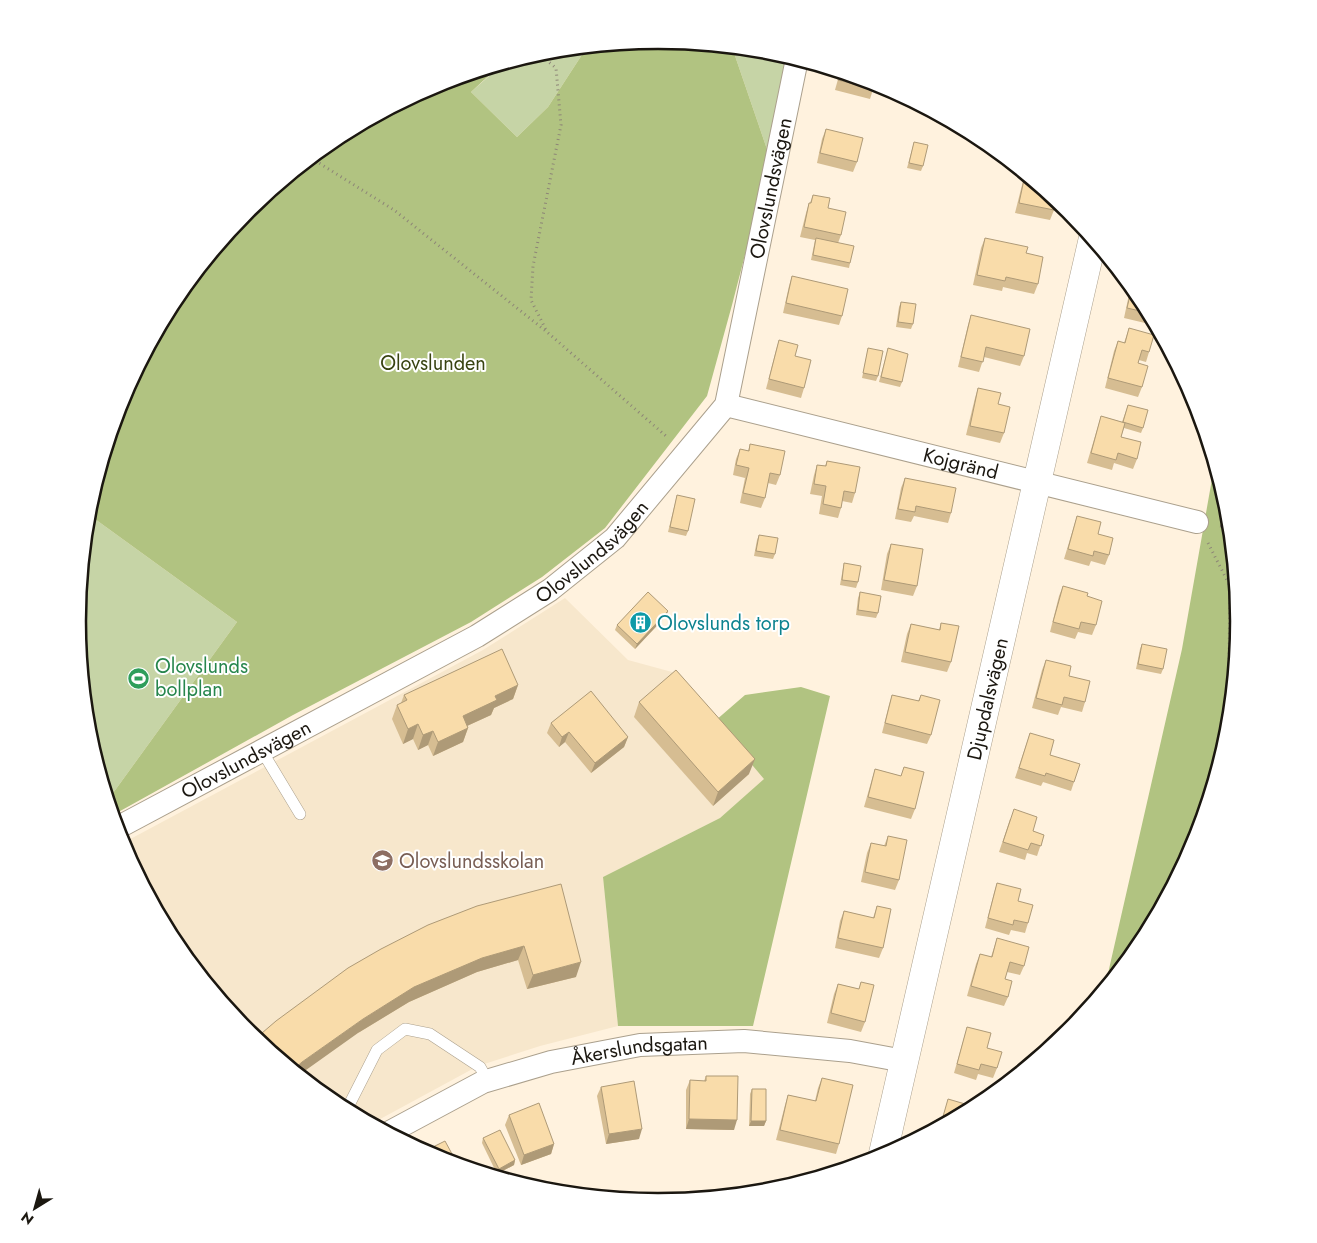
<svg xmlns="http://www.w3.org/2000/svg" width="1317" height="1243" font-family="Jost,sans-serif">
<style>
.built{fill:#f7e7cc}
.green{fill:#c6d4a6}
.forest{fill:#b1c381}
.lines{fill:none;stroke-linecap:round;stroke-linejoin:round}
.lane-casing{stroke:#aba08d;stroke-width:12}
.street-casing{stroke:#aba08d;stroke-width:24}
.secondary-casing{stroke:#aba08d;stroke-width:29}
.path{stroke:#8d8577;stroke-width:3;stroke-dasharray:1 4;stroke-linecap:butt}
.lane{stroke:#fff;stroke-width:11}
.street{stroke:#fff;stroke-width:22}
.secondary{stroke:#fff;stroke-width:28}
.wall{fill:#d6bd92}
.shaded-wall{fill:#ae9a77}
.building{fill:#f9dcaa;stroke:#ae9a77}
.labels{text-anchor:middle;stroke-width:4;stroke-linejoin:round;paint-order:stroke}
.street-label{font-size:20px;fill:#1b1710;stroke:#fff}
.park-label{font-size:20px;fill:#384311;stroke:#fff}
.culture-label{font-size:20px;fill:#0d838f;stroke:#fff;text-anchor:start}
.leisure-label{font-size:20px;fill:#27864d;stroke:#fff;text-anchor:start}
.education-label{font-size:20px;fill:#785e54;stroke:#fff;text-anchor:start}
.rim{fill:none;stroke:#1b1710;stroke-width:2.5}
</style>
<rect width="100%" height="100%" fill="#fff2de"/>
<polygon class="built" points="565,598 628,660 672,672 765,779 720,818 603,877 618,1026 540,1046 478,1066 371,1124 335,1105 247,1032 175,944 121,844 483,650"/>
<g class="green">
<polygon points="587,47 548,107 517,137 471,92 497,69 496,66 545,51"/>
<polygon points="732,47 772,51 790,57 770,158"/>
<polygon points="88,514 237,622 108,800 88,735 77,621"/>
</g>
<g class="forest">
<polygon points="659,40 732,47 770,158 732,305 707,396 605,528 542,577 471,622 293,715 113,815 108,800 237,622 88,514 88,508 121,399 175,298 248,210 336,138 436,84 496,66 497,68 471,92 517,137 548,107 587,47"/>
<polygon points="1215,462 1229,508 1240,622 1229,735 1196,844 1142,945 1104,991 1182,649"/>
<polygon points="801,687 830,696 753,1026 618,1026 603,877 720,818 764,779 715,721 745,695"/>
</g>
<g class="lines">
<defs>
<g id="lane">
<polyline points="262,751 300,814"/>
<polyline points="346,1111 377,1050 405,1029 430,1034 480,1067 488,1081"/>
</g>
<g id="street">
<path id="s1" d="M726,405L1197,522"/>
<path id="s2" d="M117,828L477,636L550,590L615,538L726,405L797,59"/>
<path id="s3" d="M388,1133L483,1082L551,1062L640,1045L744,1041L850,1051L904,1061"/>
</g>
<g id="secondary">
<path id="s4" d="M882,1158L1093,238"/>
</g>
</defs>
<use href="#lane" class="lane-casing"/>
<use href="#street" class="street-casing"/>
<use href="#secondary" class="secondary-casing"/>
<g class="path">
<polyline points="538,53 556,68 561,125 533,266 531,300 546,330"/>
<polyline points="311,158 394,210 547,332 666,436"/>
<polyline points="1220,526 1231,527"/>
<polyline points="1208,543 1230,586 1228,738"/>
</g>
<use href="#lane" class="lane"/>
<use href="#street" class="street"/>
<use href="#secondary" class="secondary"/>
</g>
<g class="wall">
<polygon points="840,72 875,83 870,99 835,90"/>
<polygon points="826,129 857,162 853,172 817,163 822,139"/>
<polygon points="914,142 923,166 921,171 907,168"/>
<polygon points="1025,175 1054,210 1050,220 1015,213 1022,185"/>
<polygon points="813,195 828,208 841,235 838,243 850,263 849,268 811,260 815,240 800,237 806,213 809,203 810,203"/>
<polygon points="985,238 1026,253 1038,284 1034,294 1003,287 1002,291 973,285 981,248"/>
<polygon points="792,276 842,316 839,325 783,313 789,286"/>
<polygon points="1131,285 1142,299 1153,319 1147,318 1145,323 1124,318"/>
<polygon points="901,302 913,324 911,329 896,327 899,307"/>
<polygon points="971,315 1024,356 1020,366 984,357 979,372 958,367 968,325"/>
<polygon points="1129,328 1149,352 1146,362 1139,360 1138,363 1142,387 1138,397 1105,388 1114,351 1118,341 1124,343"/>
<polygon points="779,340 795,356 804,388 801,398 766,389 776,350"/>
<polygon points="868,348 878,376 876,381 862,378"/>
<polygon points="888,348 902,382 900,387 879,382"/>
<polygon points="978,388 998,404 1004,433 1000,443 966,435 975,398"/>
<polygon points="1128,405 1143,428 1141,433 1124,428 1121,437 1137,459 1133,469 1114,463 1112,470 1087,463 1101,416 1122,422"/>
<polygon points="750,444 780,475 776,485 768,483 765,498 761,508 740,503 745,478 733,475 736,459 740,449 748,451"/>
<polygon points="827,461 855,493 852,503 842,501 841,508 838,518 819,514 822,496 810,494 814,475 817,465 825,466"/>
<polygon points="905,478 951,513 948,523 914,516 911,522 895,519 901,488"/>
<polygon points="677,495 688,531 686,536 668,532"/>
<polygon points="1077,516 1098,534 1109,555 1105,565 1091,561 1089,566 1064,559"/>
<polygon points="759,535 775,554 773,559 754,556 757,540"/>
<polygon points="891,544 917,586 913,596 881,590 887,554"/>
<polygon points="844,563 858,582 856,588 840,585 843,568"/>
<polygon points="1063,586 1087,596 1096,625 1092,635 1078,632 1075,639 1050,632 1059,596"/>
<polygon points="860,592 878,613 876,618 856,615 858,598"/>
<polygon points="668,611 666,616 635,649 615,630 617,625"/>
<polygon points="941,623 951,662 947,672 901,662 907,634 911,624 939,630"/>
<polygon points="1142,644 1163,669 1161,674 1136,669 1140,649"/>
<polygon points="1046,660 1069,676 1085,702 1082,712 1061,707 1058,715 1032,708 1042,670"/>
<polygon points="518,685 513,699 494,708 491,715 467,726 468,728 463,742 433,756 428,745 418,750 413,739 403,744 392,719 397,705 401,703 404,695"/>
<polygon points="892,695 918,701 921,695 931,735 927,744 882,733 889,705"/>
<polygon points="639,702 749,774 713,806 634,717"/>
<polygon points="551,723 628,737 624,747 591,773 565,742 559,747 547,733"/>
<polygon points="1030,733 1074,782 1071,791 1043,782 1041,786 1015,778"/>
<polygon points="904,767 915,809 911,819 864,807 872,779 875,769 901,776"/>
<polygon points="1010,819 1033,831 1044,835 1037,856 1027,853 1025,860 999,852"/>
<polygon points="888,836 899,880 895,890 861,882 867,853 871,843 884,846"/>
<polygon points="997,883 1018,901 1028,923 1025,933 1011,930 1009,935 985,928 994,893"/>
<polygon points="477,906 576,977 527,989 518,960 477,972 409,1002 358,1033"/>
<polygon points="877,906 883,948 879,958 835,948 840,921 844,911 873,918"/>
<polygon points="997,938 1024,966 1020,975 1007,972 1005,979 1008,997 1004,1006 967,996 976,964 980,954 991,957"/>
<polygon points="861,982 865,1022 861,1032 827,1023 834,994 838,984 859,989"/>
<polygon points="967,1027 987,1048 997,1068 993,1078 978,1074 976,1080 954,1073"/>
<polygon points="706,1076 734,1130 686,1129 686,1090 690,1080 704,1081"/>
<polygon points="822,1078 839,1144 836,1154 776,1140 785,1105 788,1095 815,1101 818,1088"/>
<polygon points="601,1087 639,1139 606,1144 597,1096"/>
<polygon points="752,1089 766,1121 764,1126 749,1126 750,1094"/>
<polygon points="509,1115 554,1144 551,1154 521,1165 505,1125"/>
<polygon points="483,1138 515,1160 514,1165 497,1174 482,1143"/>
</g>
<g class="shaded-wall">
<polygon points="668,611 666,616 635,649 637,644"/>
<polygon points="518,685 513,699 494,708 491,715 458,730 463,716 495,696"/>
<polygon points="418,724 413,739 403,744 408,729"/>
<polygon points="468,728 463,742 433,756 438,742"/>
<polygon points="433,731 428,745 418,750 423,735"/>
<polygon points="569,732 565,742 559,747 562,737"/>
<polygon points="628,737 624,747 591,773 595,763"/>
<polygon points="755,759 749,774 713,806 718,792"/>
<polygon points="524,946 518,960 477,972 409,1002 358,1033 299,1075 293,1070 302,1062 363,1019 414,987 482,958"/>
<polygon points="581,962 576,977 527,989 533,975"/>
<polygon points="689,1119 737,1120 734,1130 686,1129"/>
<polygon points="751,1121 766,1121 764,1126 749,1126"/>
<polygon points="642,1129 639,1139 606,1144 609,1134"/>
<polygon points="554,1144 551,1154 521,1165 524,1155"/>
<polygon points="515,1160 514,1165 497,1174 499,1169"/>
</g>
<g class="building">
<polygon points="840,72 875,83 874,89 838,80"/>
<polygon points="826,129 863,138 857,162 820,153"/>
<polygon points="914,142 928,145 923,166 909,163"/>
<polygon points="1025,175 1027,175 1056,199 1054,210 1019,203"/>
<polygon points="813,195 830,198 828,208 846,212 841,235 804,227 809,203 811,203"/>
<polygon points="816,238 854,246 850,263 813,255"/>
<polygon points="985,238 1028,247 1026,253 1043,257 1038,284 1006,277 1005,281 977,275"/>
<polygon points="792,276 848,289 842,316 786,303"/>
<polygon points="1132,287 1142,299 1149,313 1127,308"/>
<polygon points="901,302 916,304 913,324 898,322"/>
<polygon points="971,315 1030,329 1024,356 986,347 983,362 961,357"/>
<polygon points="1129,328 1154,335 1149,352 1142,350 1138,363 1148,366 1142,387 1108,378 1118,341 1125,343"/>
<polygon points="779,340 798,345 795,356 811,360 804,388 769,379"/>
<polygon points="868,348 883,351 878,376 863,373"/>
<polygon points="888,348 908,354 902,382 881,377"/>
<polygon points="978,388 1001,393 998,404 1010,407 1004,433 970,426"/>
<polygon points="1128,405 1148,410 1143,428 1123,422"/>
<polygon points="1101,416 1125,423 1121,437 1141,442 1137,459 1118,453 1116,460 1091,453"/>
<polygon points="750,444 785,451 780,475 770,473 765,498 743,493 749,468 736,465 740,449 749,451"/>
<polygon points="827,461 860,467 855,493 844,491 841,508 823,504 826,486 814,484 817,465 826,466"/>
<polygon points="905,478 956,488 951,513 916,506 915,512 898,509"/>
<polygon points="677,495 695,499 688,531 670,527"/>
<polygon points="1077,516 1101,522 1098,534 1113,538 1109,555 1094,551 1093,556 1068,549"/>
<polygon points="759,535 778,538 775,554 756,551"/>
<polygon points="891,544 923,549 917,586 884,580"/>
<polygon points="844,563 861,566 858,582 842,580"/>
<polygon points="1063,586 1088,593 1087,596 1102,601 1096,625 1081,622 1079,629 1053,622"/>
<polygon points="648,592 668,611 637,644 617,625"/>
<polygon points="860,592 881,596 878,613 858,610"/>
<polygon points="941,623 959,626 951,662 905,652 911,624 940,630"/>
<polygon points="1142,644 1167,649 1163,669 1138,664"/>
<polygon points="502,649 518,685 495,696 497,700 463,716 468,728 438,742 433,731 423,735 418,724 408,729 397,705 407,700 404,695"/>
<polygon points="1046,660 1071,666 1069,676 1090,681 1085,702 1064,697 1062,705 1036,698"/>
<polygon points="676,670 755,759 718,792 639,702"/>
<polygon points="591,691 628,737 595,763 569,732 562,737 551,723"/>
<polygon points="892,695 919,701 921,695 940,700 931,735 885,723"/>
<polygon points="1030,733 1054,740 1050,755 1080,764 1074,782 1046,773 1045,776 1019,768"/>
<polygon points="904,767 924,772 915,809 868,797 875,769 901,776"/>
<polygon points="1014,809 1037,817 1033,831 1044,835 1041,846 1031,843 1028,850 1003,842"/>
<polygon points="888,836 907,840 899,880 865,872 871,843 886,846"/>
<polygon points="997,883 1021,889 1018,901 1033,905 1028,923 1014,920 1013,925 988,918"/>
<polygon points="561,884 581,962 533,975 524,946 482,958 414,987 363,1019 302,1062 293,1070 255,1039 276,1021 348,968 381,949 428,925 477,906"/>
<polygon points="877,906 891,909 883,948 838,938 844,911 874,918"/>
<polygon points="997,938 1029,947 1024,966 1010,962 1005,979 1012,981 1008,997 971,986 980,954 992,957"/>
<polygon points="861,982 874,985 865,1022 831,1013 838,984 859,989"/>
<polygon points="967,1027 991,1033 987,1048 1002,1052 997,1068 981,1064 979,1070 957,1064"/>
<polygon points="706,1076 738,1076 737,1120 689,1119 690,1080 706,1081"/>
<polygon points="822,1078 853,1085 839,1144 780,1130 788,1095 816,1101"/>
<polygon points="634,1081 642,1129 609,1134 601,1087"/>
<polygon points="752,1089 766,1089 766,1121 751,1121"/>
<polygon points="948,1099 972,1106 971,1111 940,1127"/>
<polygon points="539,1103 554,1144 524,1155 509,1115"/>
<polygon points="500,1130 515,1160 499,1169 483,1138"/>
<polygon points="445,1141 458,1165 436,1159 423,1152"/>
<polygon points="687,1199 687,1200 665,1202 665,1200"/>
</g>
<defs>
<symbol id="building-disc" viewBox="-11 -11 22 22"><circle r="9.5" fill="#0f9aa8" stroke="#fff"/><path d="M-4-6H4V6H1V3H-1V6H-4ZM-2.5-4.3h1.7v1.8h-1.7ZM.8-4.3h1.7v1.8H.8ZM-2.5-1h1.7V.8h-1.7ZM.8-1h1.7V.8H.8Z" fill="#fff"/></symbol>
<symbol id="stadium-disc" viewBox="-11 -11 22 22"><circle r="9.5" fill="#2e9e5b" stroke="#fff"/><path d="M0-5a6.5 5 0 1 0 0 10a6.5 5 0 1 0 0-10ZM-3.5-1.8h7v3.6h-7Z" fill="#fff"/></symbol>
<symbol id="school-disc" viewBox="-11 -11 22 22"><circle r="9.5" fill="#8d6e63" stroke="#fff"/><path d="M0-5L7-2L0 1L-7-2ZM-4 1L0 2.5L4 1V4Q0 6-4 4Z" fill="#fff"/></symbol>
</defs>
<g fill-rule="evenodd">
<use href="#building-disc" x="628" y="610" width="25" height="25"/>
<use href="#stadium-disc" x="126" y="666" width="25" height="25"/>
<use href="#school-disc" x="370" y="848" width="25" height="25"/>
</g>
<g class="labels">
<g class="street-label">
<text dy="7" stroke="none"><textPath href="#s2" startOffset="972">Olovslundsvägen</textPath></text>
<text dy="7" stroke="none"><textPath href="#s1" startOffset="242">Kojgränd</textPath></text>
<text dy="7" stroke="none"><textPath href="#s2" startOffset="551">Olovslundsvägen</textPath></text>
<text dy="7" stroke="none"><textPath href="#s4" startOffset="471">Djupdalsvägen</textPath></text>
<text dy="7" stroke="none"><textPath href="#s2" startOffset="146">Olovslundsvägen</textPath></text>
<text dy="7" stroke="none"><textPath href="#s3" startOffset="268">Åkerslundsgatan</textPath></text>
</g>
<g class="park-label">
<text x="433" y="370">Olovslunden</text>
</g>
<g class="culture-label">
<text x="657" y="630">Olovslunds torp</text>
</g>
<g class="leisure-label">
<text x="155" y="673">Olovslunds<tspan x="155" dy="23">bollplan</tspan></text>
</g>
<g class="education-label">
<text x="399" y="868">Olovslundsskolan</text>
</g>
</g>
<path d="M0 0H1317V1243H0ZM86 621a572 572 0 1 1 1144 0a572 572 0 1 1-1144 0Z" fill="#fff" fill-rule="evenodd"/>
<path class="rim" d="M86 621a572 572 0 1 1 1144 0a572 572 0 1 1-1144 0Z"/>
<g transform="translate(35 1208) rotate(217)" stroke="#ffffff" stroke-width="4" paint-order="stroke">
<path d="M0-4L9 19L0 12L-9 19Z" fill="#1b1710"/>
<text y="-8" font-size="14" font-weight="bold" text-anchor="middle" fill="#1b1710">N</text>
</g>
</svg>
